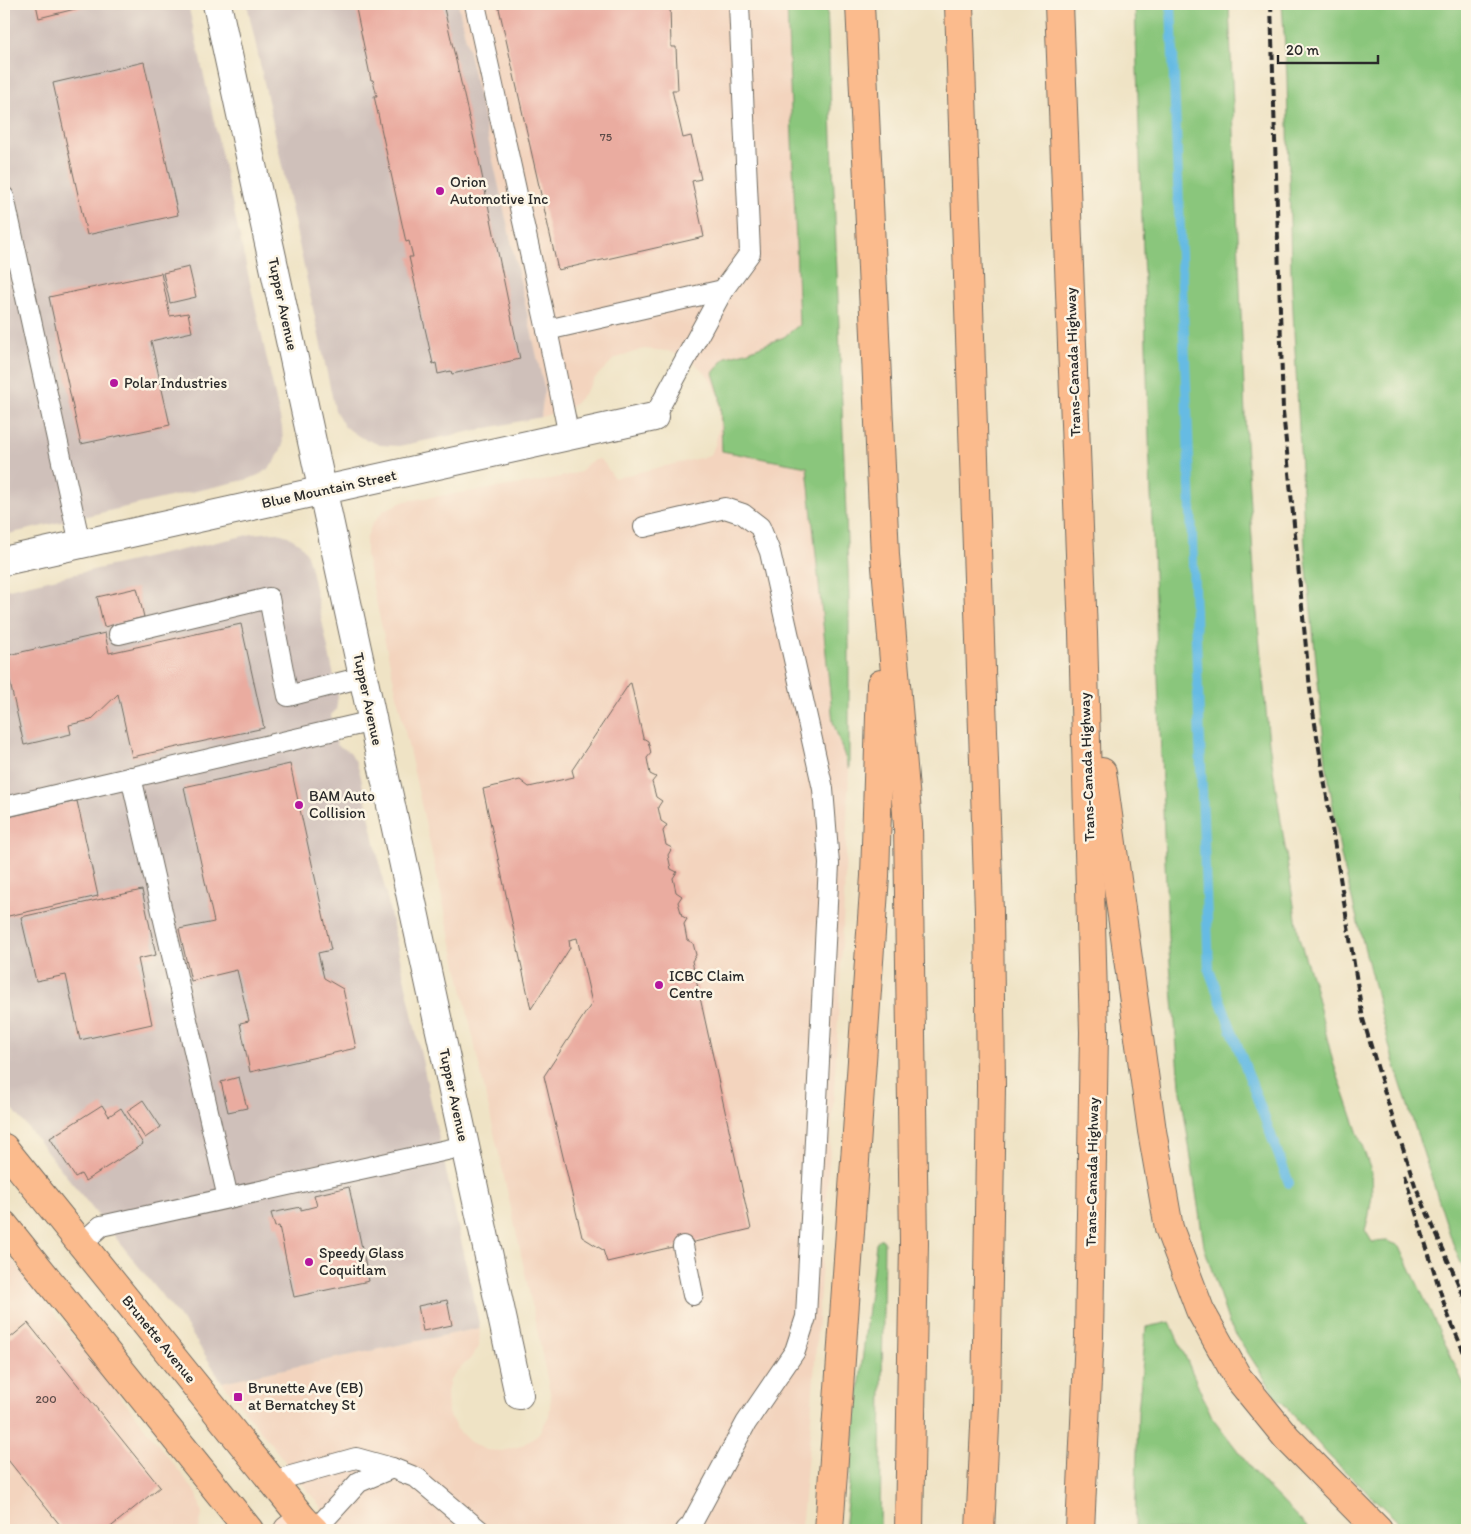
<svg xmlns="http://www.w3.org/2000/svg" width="1471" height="1534" font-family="Itim,sans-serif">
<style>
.built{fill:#f3d4be}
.industrial{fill:#cfc0ba}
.green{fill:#8ac67b;stroke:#5a7853}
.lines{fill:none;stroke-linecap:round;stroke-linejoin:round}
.stream{stroke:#66bbe3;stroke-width:10}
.building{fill:#eaaca0}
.service-casing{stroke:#706b61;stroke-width:22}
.minor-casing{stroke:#706b61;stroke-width:30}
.secondary-casing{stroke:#706b61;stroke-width:30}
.primary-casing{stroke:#706b61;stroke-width:30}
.motorway-casing{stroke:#706b61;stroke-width:30}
.service{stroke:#fff;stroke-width:20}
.minor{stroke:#fff;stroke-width:28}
.secondary{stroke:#fde4d1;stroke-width:28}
.primary{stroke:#fbbb8d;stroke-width:28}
.motorway{stroke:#fbbb8d;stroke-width:28}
.rail{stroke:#2b2b2b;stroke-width:4;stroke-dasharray:8 4;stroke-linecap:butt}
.poi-dot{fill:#b5179e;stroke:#fcf5e5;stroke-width:2}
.labels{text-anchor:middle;stroke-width:5;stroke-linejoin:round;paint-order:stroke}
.number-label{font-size:12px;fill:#5b4b48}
.poi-label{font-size:15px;fill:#2b2b2b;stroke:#fcf5e5;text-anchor:start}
.street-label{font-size:15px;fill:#2b2b2b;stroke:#fcf5e5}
</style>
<rect width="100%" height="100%" fill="#fcf5e5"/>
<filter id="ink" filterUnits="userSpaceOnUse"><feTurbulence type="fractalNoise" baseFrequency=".02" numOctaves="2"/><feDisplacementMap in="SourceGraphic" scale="10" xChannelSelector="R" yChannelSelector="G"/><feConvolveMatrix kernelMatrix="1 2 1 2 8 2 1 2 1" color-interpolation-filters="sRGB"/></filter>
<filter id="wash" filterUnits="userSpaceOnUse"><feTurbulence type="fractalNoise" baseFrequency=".0096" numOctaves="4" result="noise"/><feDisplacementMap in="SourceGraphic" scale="20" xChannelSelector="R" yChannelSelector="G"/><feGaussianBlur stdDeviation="1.12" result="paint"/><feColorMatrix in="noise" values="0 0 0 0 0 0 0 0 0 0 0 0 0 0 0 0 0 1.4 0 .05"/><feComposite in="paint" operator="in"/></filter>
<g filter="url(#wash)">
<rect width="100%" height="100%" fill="#efe3c5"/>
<g class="built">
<polygon points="458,4 787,4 799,325 833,722 849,769 843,928 834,1092 810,1432 801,1530 339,1530 222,1382 480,1328 479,1347 470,1359 459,1369 450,1380 447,1392 448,1413 457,1429 470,1442 486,1450 502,1451 521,1446 537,1436 549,1416 551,1397 520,1249 366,556 366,539 372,524 384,510 405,501 543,481 581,472 588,463 599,459 604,463 614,478 709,456 715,446 719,426 719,397 709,377 694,362 668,351 643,349 614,359 596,377 583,395 570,408 541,417 544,388"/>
<polygon points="4,1249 197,1494 202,1514 199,1530 4,1530"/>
</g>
<g class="industrial">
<polygon points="4,4 188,4 282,427 283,445 275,462 263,473 249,479 209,488 4,535"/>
<polygon points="247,4 458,4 544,388 541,417 399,446 380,445 360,437 344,426 335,410"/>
<polygon points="275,532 288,536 300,544 306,552 310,565 338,695 336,710 331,715 337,745 350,752 356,762 360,773 480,1328 222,1382 188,1328 4,1098 4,590 252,534"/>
</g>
<g class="green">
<polygon points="787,4 827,4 849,595 849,769 833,722 807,467 722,451 720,396 713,373 726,357 746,352 784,337 799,325"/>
<polygon points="1135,4 1229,4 1246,441 1256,603 1269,743 1299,938 1314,985 1333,1062 1371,1171 1372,1196 1368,1220 1365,1230 1372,1242 1387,1241 1400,1246 1467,1391 1467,1530 1407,1530 1330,1457 1274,1393 1229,1324 1204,1246 1180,1085 1168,939 1150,468"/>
<polygon points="1282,4 1467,4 1467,1277 1454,1247 1393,1060 1341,856 1326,763 1305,549 1291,271 1287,76"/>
<polygon points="879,1239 882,1239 884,1242 880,1530 844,1530 867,1316 876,1244"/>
<polygon points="1170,1322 1212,1417 1257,1476 1310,1530 1135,1530 1138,1412 1146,1327"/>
</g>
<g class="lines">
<polyline class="stream" points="1171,4 1209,970 1289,1183"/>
</g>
<g id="blocks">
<g class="building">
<polygon points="36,4 95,4 39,18"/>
<polygon points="355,4 443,4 479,161 520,359 452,374 451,371 438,374 436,363 433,364 409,257 413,257 409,241 406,242 374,96 377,96 373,80 371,80"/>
<polygon points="498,4 670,4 671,47 676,47 678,90 672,90 683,138 691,136 701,179 692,181 704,237 558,270"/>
<polygon points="144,62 178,215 87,235 53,83"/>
<polygon points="189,267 196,297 170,303 163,273"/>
<polygon points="161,273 170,316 188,313 192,332 151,341 170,425 81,444 49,297"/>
<polygon points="137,588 144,617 104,627 97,597"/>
<polygon points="241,624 264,728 132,757 118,694 91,720 69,725 71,734 24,745 4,656 105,633 109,653"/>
<polygon points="631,683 643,738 648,741 651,753 647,758 650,774 656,777 652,782 656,797 662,801 658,807 661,821 667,825 663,831 666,845 672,848 668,855 671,869 677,872 673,878 676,892 682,896 678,902 682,916 687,919 684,924 687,940 693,943 696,955 692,961 751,1229 607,1262 603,1250 582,1237 544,1076 592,1003 577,938 569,940 570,948 531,1009 483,789 520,780 529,787 574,777 572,770 629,684"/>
<polygon points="290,764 331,950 318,953 324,978 343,989 356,1048 250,1072 240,1023 249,1021 237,970 191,981 179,929 214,922 184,787"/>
<polygon points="77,801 98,896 4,917 4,818"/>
<polygon points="142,890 156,955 138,959 152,1024 80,1040 66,975 36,981 21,917"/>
<polygon points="239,1077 247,1108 228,1112 221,1082"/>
<polygon points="143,1100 161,1127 145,1138 127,1111"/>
<polygon points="102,1105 109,1116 121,1108 143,1144 85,1181 81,1174 75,1177 50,1138"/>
<polygon points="349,1187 369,1281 294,1297 279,1226 275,1227 271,1213 301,1207 301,1210 317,1206 314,1195"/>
<polygon points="447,1300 452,1325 423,1331 418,1306"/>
<polygon points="28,1323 160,1487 107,1530 64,1530 4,1455 4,1343"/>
</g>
</g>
</g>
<g filter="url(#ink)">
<use href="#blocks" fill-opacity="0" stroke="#706b61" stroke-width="1"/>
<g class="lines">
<defs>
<g id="service">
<polyline points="475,4 547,330 569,436"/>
<polyline points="4,197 80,544"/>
<polyline points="547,330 723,290"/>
<polyline points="654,417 723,290 750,253 739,4"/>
<polyline points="644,527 725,508 743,514 760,527 770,552 823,789 829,864 806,1317 795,1351 746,1423 691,1525 686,1530"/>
<polyline points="119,634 269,598 288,696 363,677"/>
<polyline points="131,777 228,1198"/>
<polyline points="4,807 373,721"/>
<polyline points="82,1243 101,1226 465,1146"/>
<polyline points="683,1246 693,1295"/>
<polyline points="273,1481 356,1458 392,1468 417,1478 479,1530"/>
<polyline points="315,1530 359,1482 392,1468"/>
</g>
<g id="minor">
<polyline points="217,4 519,1395"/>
<polyline points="4,561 654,417"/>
</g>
<polyline id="secondary" points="288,1530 303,1519"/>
<g id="primary">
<polyline points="4,1148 303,1519 314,1530"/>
<polyline points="4,1225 249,1530"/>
</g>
<g id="motorway">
<polyline points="860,4 885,555 908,825 914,1243 909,1530"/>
<polyline points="959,4 989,912 991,1086 986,1406 980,1530"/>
<polyline points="1059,4 1083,633 1094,1032 1089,1337 1080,1530"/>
<polyline points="1102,772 1152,1131 1169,1228 1200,1310 1238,1378 1287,1438 1378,1530"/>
<polyline points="829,1530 875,876 881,684"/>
</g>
</defs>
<use href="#service" class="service-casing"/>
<use href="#minor" class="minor-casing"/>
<use href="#secondary" class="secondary-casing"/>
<use href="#primary" class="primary-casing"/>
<use href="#motorway" class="motorway-casing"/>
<use href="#service" class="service"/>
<use href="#minor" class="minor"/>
<use href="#secondary" class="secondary"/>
<use href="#primary" class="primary"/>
<use href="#motorway" class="motorway"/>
<g class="rail">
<polyline points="1271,4 1283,411 1311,699 1363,1019 1388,1103 1415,1185 1467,1304"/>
<polyline points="1404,1174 1446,1310 1467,1360"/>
</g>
</g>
</g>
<g class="poi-dot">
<circle cx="440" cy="191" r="5"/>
<circle cx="114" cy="383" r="5"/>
<circle cx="299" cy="805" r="5"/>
<circle cx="659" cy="985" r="5"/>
<circle cx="309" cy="1262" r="5"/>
<rect x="233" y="1392" width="10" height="10" rx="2.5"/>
</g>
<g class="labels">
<g class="number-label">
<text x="606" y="141">75</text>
<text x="46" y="1403">200</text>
</g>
<g class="poi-label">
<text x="450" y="187">Orion<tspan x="450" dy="17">Automotive Inc</tspan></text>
<text x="124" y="388">Polar Industries</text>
<text x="309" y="801">BAM Auto<tspan x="309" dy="17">Collision</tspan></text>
<text x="669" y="981">ICBC Claim<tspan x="669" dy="17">Centre</tspan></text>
<text x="319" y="1258">Speedy Glass<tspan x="319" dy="17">Coquitlam</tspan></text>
<text x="248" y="1393">Brunette Ave (EB)<tspan x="248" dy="17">at Bernatchey St</tspan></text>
</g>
<g class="street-label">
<text transform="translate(283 304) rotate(78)" y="5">Tupper Avenue</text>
<text transform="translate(1073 362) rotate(-92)" y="5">Trans-Canada Highway</text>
<text transform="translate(329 489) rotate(-12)" y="5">Blue Mountain Street</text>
<text transform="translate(368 699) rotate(78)" y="5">Tupper Avenue</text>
<text transform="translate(1087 767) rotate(-92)" y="5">Trans-Canada Highway</text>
<text transform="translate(454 1095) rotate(78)" y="5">Tupper Avenue</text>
<text transform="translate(1092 1172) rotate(-89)" y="5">Trans-Canada Highway</text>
<text transform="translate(159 1339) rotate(51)" y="5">Brunette Avenue</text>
</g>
</g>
<rect width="1471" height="1534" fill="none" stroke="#fcf5e5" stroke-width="20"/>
<path d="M1278 55v8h100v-8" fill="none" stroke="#2b2b2b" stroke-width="2.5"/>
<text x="1286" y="55" font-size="15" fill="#2b2b2b" stroke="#fcf5e5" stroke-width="4" paint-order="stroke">20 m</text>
</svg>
